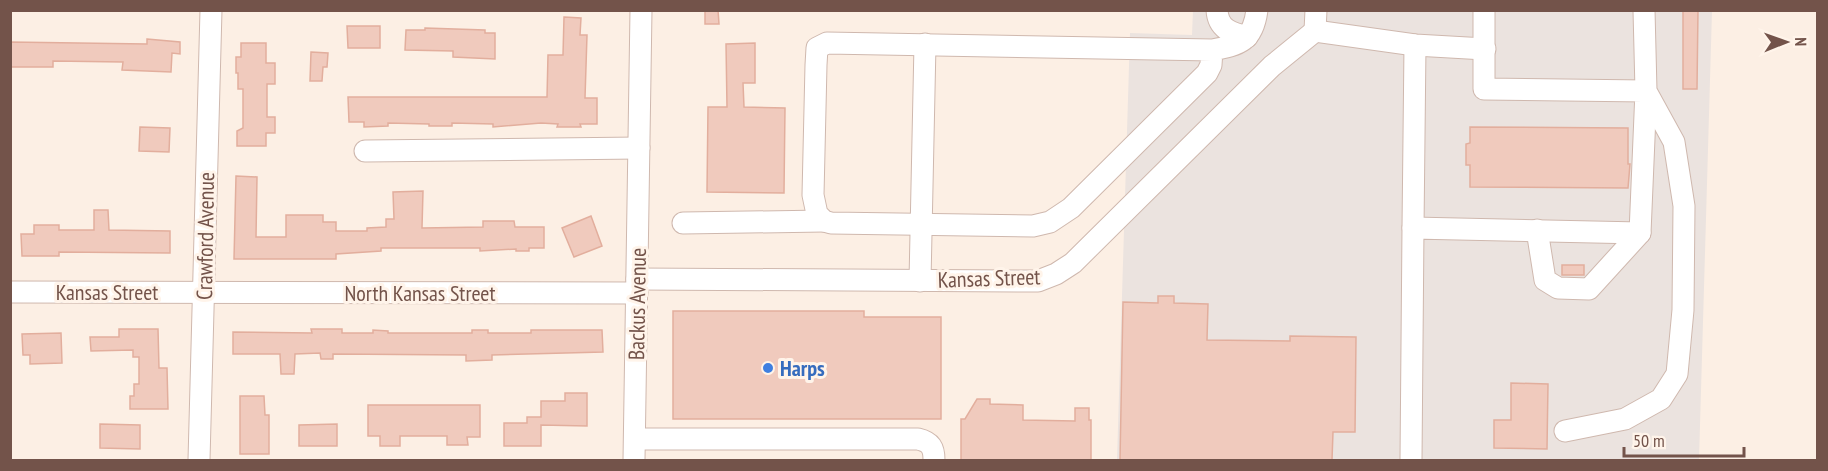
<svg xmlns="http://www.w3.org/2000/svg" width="1828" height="471" font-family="'PT Sans Narrow',sans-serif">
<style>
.industrial{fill:#ebe3df}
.building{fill:#f0cabd;stroke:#e2ae9d;stroke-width:1.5}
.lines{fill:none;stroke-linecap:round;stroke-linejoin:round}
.minor-casing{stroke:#cfb8ae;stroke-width:23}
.minor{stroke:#fff;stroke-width:21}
.shop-dot{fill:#3f7fe0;stroke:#fff4ea;stroke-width:2}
.labels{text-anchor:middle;stroke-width:6;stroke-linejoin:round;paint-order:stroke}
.street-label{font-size:22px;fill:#73534a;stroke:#fff4ea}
.shop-label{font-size:22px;font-weight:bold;fill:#366cbe;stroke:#fff4ea;text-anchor:start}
</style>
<rect width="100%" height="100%" fill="#fcefe4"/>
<polygon class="industrial" points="1193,10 1712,11 1699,460 1117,460 1130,33 1192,35"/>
<g class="building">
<polygon points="705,10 718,10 719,24 705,24"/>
<polygon points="1683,10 1698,10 1697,89 1683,89"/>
<polygon points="564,17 581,18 580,35 587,35 585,98 597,98 597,124 580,124 581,127 557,127 558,124 541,123 493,127 493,124 452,123 452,126 429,126 429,124 388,123 388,126 364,127 364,122 349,122 348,97 547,97 548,55 563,55"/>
<polygon points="347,26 380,26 380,48 348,48"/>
<polygon points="425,28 485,30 485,33 495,33 495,59 453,57 453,51 405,50 406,30 425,30"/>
<polygon points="147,39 180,42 180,54 172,53 171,72 122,70 123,62 53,61 53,67 10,67 10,42 147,44"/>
<polygon points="241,43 266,43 266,63 275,63 275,84 267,84 267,117 275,117 275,133 266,133 266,146 237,146 237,131 243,128 243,89 238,89 238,73 236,73 236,57 241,57"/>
<polygon points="755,43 755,83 743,83 744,107 785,108 784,193 707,192 708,107 727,107 726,44"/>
<polygon points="311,52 328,53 327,67 323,67 322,81 310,81"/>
<polygon points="140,127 170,128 169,152 139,151"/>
<polygon points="1470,127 1628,128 1628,164 1630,164 1628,188 1470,187 1470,165 1466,165 1466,144 1470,143"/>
<polygon points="236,176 257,177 256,237 286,237 286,215 323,215 323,222 336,222 336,231 367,231 367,228 386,227 386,219 394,219 393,192 423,191 422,228 483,227 483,221 514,221 515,227 544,227 544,248 529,248 529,251 516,251 516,249 480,251 480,248 381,248 381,251 336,254 336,259 234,259"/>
<polygon points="94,210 108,210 109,230 170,231 170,253 59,252 59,256 22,256 21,234 34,234 34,225 59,225 59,230 94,230"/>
<polygon points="591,216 602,246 574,257 562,228"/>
<rect x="1562" y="265" width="22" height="10"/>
<polygon points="1158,296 1174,296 1174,303 1208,304 1207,340 1290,341 1290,336 1356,337 1355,432 1333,432 1332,460 1120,460 1123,302 1158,303"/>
<polygon points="673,311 864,311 864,317 941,317 941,419 673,419"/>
<polygon points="119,329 158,329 159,368 167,368 168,409 130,409 130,396 134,396 134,384 139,384 139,357 133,357 133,350 91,351 90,337 119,337"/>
<polygon points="311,329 342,329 342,333 373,333 373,330 388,331 388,333 472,333 472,330 488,330 488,333 531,333 531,330 602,330 603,352 492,355 492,360 466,361 466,355 333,354 333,359 321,359 320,353 295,354 294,374 281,374 280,354 233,354 233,332 312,333"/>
<polygon points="61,333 62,363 30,364 30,355 23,355 22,334"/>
<polygon points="1511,383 1548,384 1547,449 1494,448 1494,420 1511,420"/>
<polygon points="565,393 587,393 587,426 541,425 541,446 504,446 504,423 527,423 527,417 541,417 541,401 565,401"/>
<polygon points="240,396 264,396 265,415 269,415 269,454 240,454"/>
<polygon points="977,399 990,399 990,404 1023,405 1023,420 1075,421 1075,408 1089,408 1089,420 1091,420 1091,460 961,460 961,419 965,419"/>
<polygon points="368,405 480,405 480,437 467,437 468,445 447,445 447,436 400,436 400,446 380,446 380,436 368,436"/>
<polygon points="100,424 140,425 140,449 100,448"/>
<polygon points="337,424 337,446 299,446 299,425"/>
</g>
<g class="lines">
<defs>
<g id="minor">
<path d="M1217,10C1218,29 1231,33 1247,37"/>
<polyline points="1315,31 1415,45 1485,49"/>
<polyline points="1315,31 1316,10"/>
<path d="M1212,50L1211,65L1207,73L1071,208L1050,222L1033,226L831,223L824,221L817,214L813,195L816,65L817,48L827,43L1212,50C1240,45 1253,41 1257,10"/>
<polyline points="365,151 639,148"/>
<polyline points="683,223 824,221"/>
<polyline points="1413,228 1415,45"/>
<polyline points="1537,230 1545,280 1558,288 1589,289 1640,233"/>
<polyline points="637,279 1038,281 1056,274 1073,263 1272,66 1315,31"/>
<polyline points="920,281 925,44"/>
<polyline points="10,292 637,293"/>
<polyline points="1565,431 1625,419 1661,399 1677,374 1683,310 1684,206 1674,142 1646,91 1644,10"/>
<path d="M635,439H918C931,442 934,448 934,460"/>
<polyline points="199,460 211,10"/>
<polyline points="634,460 641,10"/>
<polyline points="1411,460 1413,228 1640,233 1646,91 1484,89 1484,10"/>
</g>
</defs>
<use href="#minor" class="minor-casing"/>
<use href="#minor" class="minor"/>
</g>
<circle class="shop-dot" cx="768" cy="368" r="6"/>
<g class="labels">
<g class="street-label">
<text transform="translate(205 236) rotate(-89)" y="8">Crawford Avenue</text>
<text transform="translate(989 278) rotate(-2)" y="8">Kansas Street</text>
<text x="107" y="300">Kansas Street</text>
<text x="420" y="301">North Kansas Street</text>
<text transform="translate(637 304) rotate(-89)" y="8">Backus Avenue</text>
</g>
<g class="shop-label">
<text x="780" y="376">Harps</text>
</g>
</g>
<rect width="1828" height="471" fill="none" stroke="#73534a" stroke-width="24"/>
<g transform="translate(1786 42) rotate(89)" stroke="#fff4ea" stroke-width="4.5" paint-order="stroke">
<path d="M0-4.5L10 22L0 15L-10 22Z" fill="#73534a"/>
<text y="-9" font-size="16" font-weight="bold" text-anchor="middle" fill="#73534a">N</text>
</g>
<path d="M1624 447v9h120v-9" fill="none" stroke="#73534a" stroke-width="3"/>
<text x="1633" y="447" font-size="18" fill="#73534a" stroke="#fff4ea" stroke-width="4.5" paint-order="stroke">50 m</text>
</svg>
